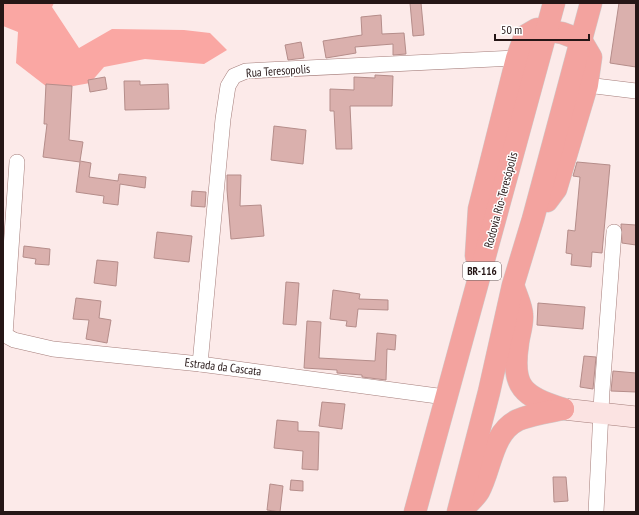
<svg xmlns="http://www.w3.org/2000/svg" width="639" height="515" font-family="'PT Sans Narrow',sans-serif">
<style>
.forest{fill:#faa7a3}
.building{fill:#dab0ad;stroke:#b58d8a}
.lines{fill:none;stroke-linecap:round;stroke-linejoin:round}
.street-casing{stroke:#a57e7b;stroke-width:16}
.secondary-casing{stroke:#a57e7b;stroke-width:22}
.highway-casing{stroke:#cfcccc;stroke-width:23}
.street{stroke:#fff;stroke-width:15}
.secondary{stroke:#fbe3e2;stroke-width:21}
.highway{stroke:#f3a39f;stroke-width:22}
.labels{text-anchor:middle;stroke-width:3;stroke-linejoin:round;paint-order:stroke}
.shield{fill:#fff;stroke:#665c5c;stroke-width:1}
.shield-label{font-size:11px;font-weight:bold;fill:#251616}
.street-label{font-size:12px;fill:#251616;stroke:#fff}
</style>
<rect width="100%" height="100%" fill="#fceae9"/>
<polygon class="forest" points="3,3 54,3 52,7 79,48 112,29 184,30 210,33 227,50 204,64 145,59 104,67 90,83 51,90 16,63 18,32 3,26"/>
<g class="building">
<polygon points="410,3 421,3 424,35 413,36"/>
<polygon points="619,3 636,3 636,67 610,63"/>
<polygon points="381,15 382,34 404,33 406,54 393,55 393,44 355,47 356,53 326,58 323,41 362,35 361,17"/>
<polygon points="301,42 304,58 288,60 285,45"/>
<polygon points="375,75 393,76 392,106 350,106 352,149 336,149 334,111 330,111 330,89 354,90 354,77 375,78"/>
<polygon points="105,77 107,89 90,92 88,80"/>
<polygon points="124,81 140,81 140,85 168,84 169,109 125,110"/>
<polygon points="46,84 72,86 69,140 83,142 80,161 91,163 89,177 118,181 119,174 146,177 145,188 120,184 118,205 103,203 104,196 76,192 80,162 43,157 47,124 44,124"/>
<polygon points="274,126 306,130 303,164 271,160"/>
<polygon points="577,162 610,165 602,253 592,252 591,267 571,265 572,254 566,253 568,230 575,231 580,177 573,176"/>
<polygon points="227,175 241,175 240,206 261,205 264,236 231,239 227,190"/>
<polygon points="192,191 206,192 205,207 191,206"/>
<polygon points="621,224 636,225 636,245 622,243"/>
<polygon points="157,232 192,236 189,262 154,258"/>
<polygon points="24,246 50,249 49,265 35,264 36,259 23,257"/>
<polygon points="97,260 118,262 116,286 94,283"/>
<polygon points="286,282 299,283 296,325 283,324"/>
<polygon points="333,290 360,294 359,299 388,300 388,310 358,309 356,327 346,326 347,321 330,319"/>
<polygon points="76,298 101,301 99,318 111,320 107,343 86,339 89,320 73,319"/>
<polygon points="538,303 585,307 583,329 537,325"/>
<polygon points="307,321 321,322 319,358 375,361 377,333 396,335 395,350 387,349 386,380 362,377 362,375 337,373 337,370 304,368"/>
<polygon points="584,356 596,357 593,389 580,387"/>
<polygon points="613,371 636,373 636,392 611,391"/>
<polygon points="322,402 345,404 342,429 319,426"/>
<polygon points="277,420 298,422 298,431 319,432 318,470 302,469 303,451 274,448"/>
<polygon points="553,477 566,477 568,501 554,502"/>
<polygon points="291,480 303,481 303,491 290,490"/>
<polygon points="270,484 283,486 280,512 267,510"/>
</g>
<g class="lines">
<defs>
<g id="street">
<polyline points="587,85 636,91"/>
<polyline points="3,334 14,340 53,349 200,364 445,397"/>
<polyline points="5,335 17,162"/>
<polyline points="200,364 223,119 228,86 234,76 246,71 517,58"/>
<polyline points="596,512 602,391 614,232"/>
</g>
<polyline id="secondary" points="563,409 636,417"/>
<g id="highway">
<polyline points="476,256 479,209 517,58 525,36 537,29 562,33 581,40 591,57 587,85 556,189 547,201"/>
<path d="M514,288C517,297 522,307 522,315C523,324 519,334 518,343C511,388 523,396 563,409"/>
<path d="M462,510C467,504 475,498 479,491C491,469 492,432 518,420C532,414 548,412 563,409"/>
<polyline points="415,512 554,3"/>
<polyline points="458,512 489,392 513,285 533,219 591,3"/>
</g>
</defs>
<use href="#street" class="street-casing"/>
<use href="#secondary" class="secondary-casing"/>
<use href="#highway" class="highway-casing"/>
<use href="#street" class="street"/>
<use href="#secondary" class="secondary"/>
<use href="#highway" class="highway"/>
</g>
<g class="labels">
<rect class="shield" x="463" y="262" width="38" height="18" rx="3"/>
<g class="shield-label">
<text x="482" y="275">BR-116</text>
</g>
<g class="street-label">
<text transform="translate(278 71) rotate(-4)" y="4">Rua Teresopolis</text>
<text transform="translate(501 200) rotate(-75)" y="4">Rodovia Rio-Teresópolis</text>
<text transform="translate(223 367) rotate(7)" y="4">Estrada da Cascata</text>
</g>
</g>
<rect width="639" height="515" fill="none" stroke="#251616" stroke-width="8"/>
<path d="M495 34v6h94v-6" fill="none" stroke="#251616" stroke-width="2"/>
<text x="501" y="34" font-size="12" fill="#251616" stroke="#ffffff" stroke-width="3" paint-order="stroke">50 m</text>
</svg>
